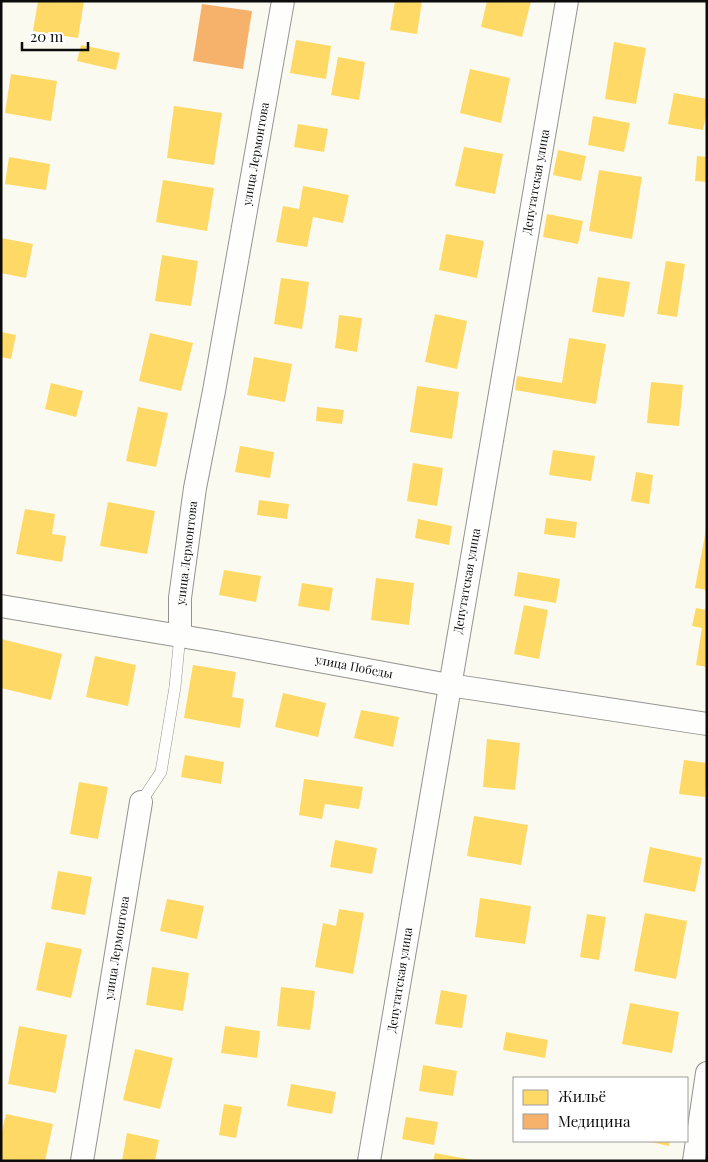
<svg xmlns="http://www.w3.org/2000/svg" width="708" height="1162" font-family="'Playfair Display',serif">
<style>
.homes{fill:#ffd966}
.health{fill:#f6b26b}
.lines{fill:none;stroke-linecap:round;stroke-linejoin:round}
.service-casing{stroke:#93938f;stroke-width:12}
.minor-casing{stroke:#93938f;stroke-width:24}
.service{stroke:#fefefd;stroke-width:11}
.minor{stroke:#fefefd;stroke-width:22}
.labels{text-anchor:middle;stroke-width:5;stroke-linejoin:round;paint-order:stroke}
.street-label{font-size:12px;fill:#0c0c0c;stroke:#fff}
</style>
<rect width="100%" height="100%" fill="#fafaf0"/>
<g class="homes">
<polygon points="38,1 84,1 78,38 33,31"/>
<polygon points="395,1 422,1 417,34 390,30"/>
<polygon points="487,1 531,1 522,37 481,27"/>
<polygon points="296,40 331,46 326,79 290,73"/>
<polygon points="614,42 646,48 636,104 605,99"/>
<polygon points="81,45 120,53 116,70 77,61"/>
<polygon points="338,57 365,62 359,100 331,95"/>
<polygon points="470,69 510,78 501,123 460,113"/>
<polygon points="11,74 57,81 51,121 5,113"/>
<polygon points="674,93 707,99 707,111 703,130 668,124"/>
<polygon points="174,106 222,113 214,165 167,158"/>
<polygon points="593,116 630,123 624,152 588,145"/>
<polygon points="298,124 328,129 324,152 294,147"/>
<polygon points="464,147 503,154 495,194 455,186"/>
<polygon points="558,150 586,156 581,181 553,175"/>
<polygon points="697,156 707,157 707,182 695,181"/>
<polygon points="9,157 50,164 46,190 5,184"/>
<polygon points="599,170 642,177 632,239 589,231"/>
<polygon points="163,180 214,188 207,231 156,222"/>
<polygon points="303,186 349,195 343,223 313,217 307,247 276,242 283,206 299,209"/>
<polygon points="547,214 583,221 578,244 543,237"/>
<polygon points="446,234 484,241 477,278 439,270"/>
<polygon points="1,238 33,244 26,278 1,273"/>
<polygon points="162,255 198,261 191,306 155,301"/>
<polygon points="666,261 685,264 677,317 657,314"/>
<polygon points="598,277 630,282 624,317 592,312"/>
<polygon points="281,278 309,282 302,329 274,324"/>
<polygon points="435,314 467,321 457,369 425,362"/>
<polygon points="339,315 362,318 357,352 335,348"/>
<polygon points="1,332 16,335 11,359 1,357"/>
<polygon points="150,333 193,343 181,391 139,381"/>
<polygon points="569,338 606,344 596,404 515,390 517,376 562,383"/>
<polygon points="254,357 292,364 285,402 247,395"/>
<polygon points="651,382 683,385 679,426 647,423"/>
<polygon points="51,383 83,391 76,417 45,409"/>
<polygon points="417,386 459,392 452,439 410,432"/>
<polygon points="138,407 168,413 156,467 126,461"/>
<polygon points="317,407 344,410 342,424 316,421"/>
<polygon points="240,446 274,452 270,478 235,472"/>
<polygon points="553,450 595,456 591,481 549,475"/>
<polygon points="413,463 443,468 437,506 407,501"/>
<polygon points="636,472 653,475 649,504 631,501"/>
<polygon points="259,500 289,504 287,519 257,515"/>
<polygon points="108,502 155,511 147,554 100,546"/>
<polygon points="25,509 55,514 52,534 66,536 62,562 16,554"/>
<polygon points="546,518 577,522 575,538 544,534"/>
<polygon points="418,519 452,526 449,545 415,538"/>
<polygon points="706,530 707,530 707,590 695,588"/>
<polygon points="224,570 261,576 256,602 219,595"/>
<polygon points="518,572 560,579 556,603 514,596"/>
<polygon points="376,578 414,583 409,625 371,620"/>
<polygon points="302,583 333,588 329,611 298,606"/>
<polygon points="524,605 548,610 539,659 514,654"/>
<polygon points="696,608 707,610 707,667 696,665 702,628 692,626"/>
<polygon points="1,639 62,654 51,700 1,688"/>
<polygon points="95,656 136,665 128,706 86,697"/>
<polygon points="193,665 236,672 232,697 244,699 240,728 184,718"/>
<polygon points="283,693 326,703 318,737 275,727"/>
<polygon points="361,710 399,717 393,747 354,738"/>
<polygon points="487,739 520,743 515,790 483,787"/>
<polygon points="185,755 224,762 221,784 181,777"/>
<polygon points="684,760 707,763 705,797 679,794"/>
<polygon points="304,779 363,787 359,809 325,804 322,819 299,815"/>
<polygon points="79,782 108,787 98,839 70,834"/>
<polygon points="474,816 528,825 521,865 467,856"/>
<polygon points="335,840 377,848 372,874 330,867"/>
<polygon points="650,847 702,858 695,892 643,882"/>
<polygon points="58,871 92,877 85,915 51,909"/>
<polygon points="480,898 531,906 525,944 475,937"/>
<polygon points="167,899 204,906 197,939 160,931"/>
<polygon points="339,909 364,913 353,974 315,967 323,923 336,926"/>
<polygon points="645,913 687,921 676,979 634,971"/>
<polygon points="587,914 606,917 599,960 580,957"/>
<polygon points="46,942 82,949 71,998 36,990"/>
<polygon points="152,967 189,973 183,1011 146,1005"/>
<polygon points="281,987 315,991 310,1030 277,1026"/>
<polygon points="441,990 467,995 462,1028 435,1024"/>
<polygon points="630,1003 679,1012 672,1053 622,1044"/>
<polygon points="19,1026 67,1035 56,1093 8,1084"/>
<polygon points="225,1026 260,1031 257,1058 221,1053"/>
<polygon points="506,1032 548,1040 545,1058 503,1050"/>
<polygon points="135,1049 173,1058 160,1109 123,1100"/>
<polygon points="423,1065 457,1071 453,1096 419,1091"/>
<polygon points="291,1084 336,1092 332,1114 287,1106"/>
<polygon points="224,1104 242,1107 236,1138 219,1135"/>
<polygon points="6,1114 53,1124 45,1161 1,1161 1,1135"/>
<polygon points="406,1117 438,1122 434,1145 402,1139"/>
<polygon points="127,1133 159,1140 155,1161 122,1161"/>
<polygon points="646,1141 670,1141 669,1146"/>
<polygon points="435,1153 473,1160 473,1161 433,1161"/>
</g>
<polygon class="health" points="202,4 252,11 243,69 193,61"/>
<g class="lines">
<defs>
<polyline id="service" points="141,802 161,772 175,687 180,635"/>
<g id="minor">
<polyline points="1,606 216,642 449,685 707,724"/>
<polyline points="180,635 180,598 195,488 214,391 283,1"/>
<polyline points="82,1161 141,802"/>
<polyline points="369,1161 567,1"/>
<polyline points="694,1161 707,1073"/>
</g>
</defs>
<use href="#service" class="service-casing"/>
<use href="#minor" class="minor-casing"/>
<use href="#service" class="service"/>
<use href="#minor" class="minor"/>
</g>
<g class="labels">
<g class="street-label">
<text transform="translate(256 154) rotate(-80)" y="4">улица Лермонтова</text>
<text transform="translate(536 182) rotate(-80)" y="4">Депутатская улица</text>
<text transform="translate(187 553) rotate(-83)" y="4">улица Лермонтова</text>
<text transform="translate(467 581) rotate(-80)" y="4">Депутатская улица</text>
<text transform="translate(354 667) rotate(11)" y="4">улица Победы</text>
<text transform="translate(117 948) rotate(-81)" y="4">улица Лермонтова</text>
<text transform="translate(400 980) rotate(-81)" y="4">Депутатская улица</text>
</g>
</g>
<rect width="708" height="1162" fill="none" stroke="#0c0c0c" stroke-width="5"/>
<rect x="513" y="1077" width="175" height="65" fill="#ffffff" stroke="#9e9e9e"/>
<rect x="523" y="1090" width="25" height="15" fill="#ffd966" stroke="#9e9e9e"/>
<text x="558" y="1102" font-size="15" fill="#0c0c0c">Жильё</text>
<rect x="523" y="1114" width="25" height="15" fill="#f6b26b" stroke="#9e9e9e"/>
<text x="558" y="1127" font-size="15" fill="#0c0c0c">Медицина</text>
<path d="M22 42v8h66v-8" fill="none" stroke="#0c0c0c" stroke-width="2.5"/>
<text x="30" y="42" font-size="15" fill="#0c0c0c" stroke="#ffffff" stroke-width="4" paint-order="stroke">20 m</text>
</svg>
